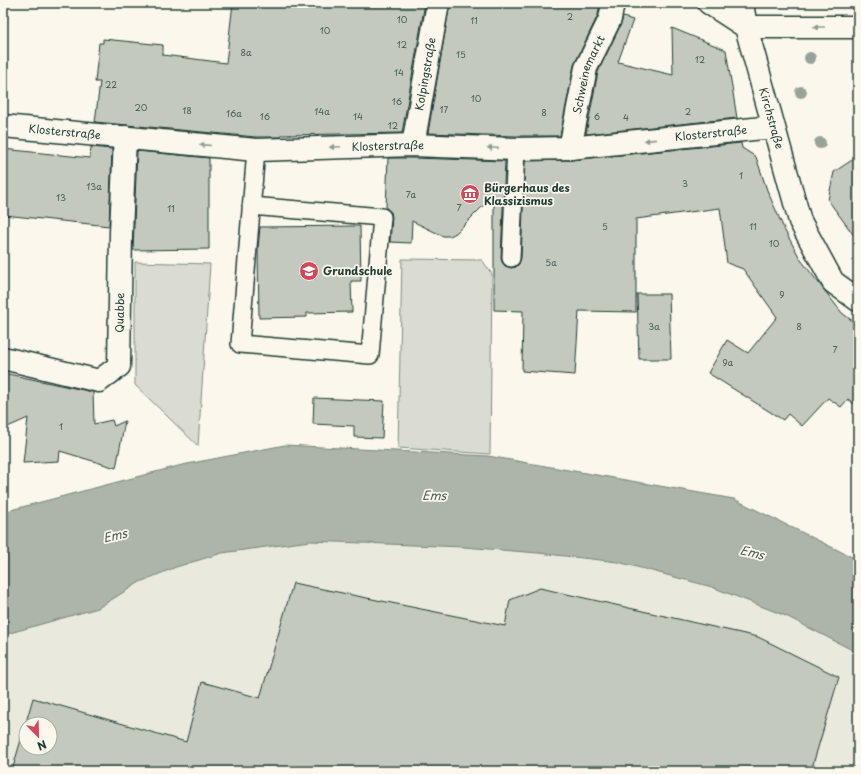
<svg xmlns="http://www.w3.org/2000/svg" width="861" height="774" font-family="'Playpen Sans',sans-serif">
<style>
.built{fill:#eae9de;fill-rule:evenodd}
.green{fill:#dbdcd1;stroke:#7d8c82}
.water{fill:#adb4aa;stroke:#74847b}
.building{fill:#c4c9be;stroke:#1f3d34;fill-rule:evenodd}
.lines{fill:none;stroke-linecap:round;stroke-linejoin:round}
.lane-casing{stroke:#1f3d34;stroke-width:20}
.street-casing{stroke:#1f3d34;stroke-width:25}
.lane{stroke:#fbf7ec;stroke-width:17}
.street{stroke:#fbf7ec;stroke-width:22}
.tree{fill:#97a298}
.oneway{fill:#8d9a90}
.labels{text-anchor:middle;stroke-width:3.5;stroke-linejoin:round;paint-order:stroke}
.number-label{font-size:9px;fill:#486056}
.street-label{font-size:11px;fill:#1f3d34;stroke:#fbf7ec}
.poi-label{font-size:11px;font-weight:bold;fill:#1f3d34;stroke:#fbf7ec;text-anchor:start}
.water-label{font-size:12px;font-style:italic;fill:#425b52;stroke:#fbf7ec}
</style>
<rect width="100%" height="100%" fill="#fbf7ec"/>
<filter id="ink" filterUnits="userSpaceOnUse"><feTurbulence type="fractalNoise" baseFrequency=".025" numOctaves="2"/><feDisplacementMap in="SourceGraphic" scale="8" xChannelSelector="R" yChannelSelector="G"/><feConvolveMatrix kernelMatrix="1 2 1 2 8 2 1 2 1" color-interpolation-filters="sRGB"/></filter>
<g filter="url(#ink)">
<path class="built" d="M310,541L464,547L538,553L618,562L712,587L786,616L858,653V771H3V635L98,608L140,582L176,567L222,553ZM26,724H50V748H26Z"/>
<g class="green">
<polygon points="402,259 482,260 492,274 490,454 398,448"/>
<polygon points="135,262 210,264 198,446 135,385"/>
</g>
<polygon class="water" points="285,445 488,456 734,499 858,560 858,653 786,616 712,587 618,562 538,553 464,547 310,541 222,553 176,567 140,582 98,608 3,635 3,512 182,465"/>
<g class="building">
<polygon points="233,3 365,3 384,5 385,3 425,3 402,133 281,135 281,137 256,137 95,122 100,82 95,82 99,43 103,43 103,39 163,45 163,55 226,63"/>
<polygon points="450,3 600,3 598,15 574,65 560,136 516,136 428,133"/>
<polygon points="623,17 633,20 618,62 673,75 672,28 726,50 737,118 586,134 598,72 621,24"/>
<polygon points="741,143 742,148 756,157 767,190 785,231 801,260 842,313 858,325 858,407 848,399 841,407 828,398 802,426 788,414 783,420 708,373 727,340 748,353 777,317 743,269 727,263 720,208 636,219 636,312 579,311 575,375 522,371 523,311 494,310 494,195 456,233 450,236 443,236 412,221 411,243 390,242 392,217 391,212 386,208 388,158 413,158 505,161 501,258 502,262 505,266 511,268 516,267 519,264 521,258 525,161 571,160"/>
<polygon points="91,147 112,149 109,226 4,215 6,200 3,200 3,149 90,158"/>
<polygon points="137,151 209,158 209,249 133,250"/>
<polygon points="858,156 858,241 828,200 834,172"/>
<polygon points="360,226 361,281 351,281 352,312 307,313 307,317 259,318 258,249 260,227"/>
<polygon points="637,294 669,294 671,359 639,359"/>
<polygon points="3,373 93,392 94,424 112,420 114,426 125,421 116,468 60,451 59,461 23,463 28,418 3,429"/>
<polygon points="314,398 384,401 382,438 354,437 354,426 313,424"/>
<path d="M293,583L505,626L510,600L540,588L758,637L839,677L811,771H12L33,698L186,742L202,682L260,698ZM26,724H50V748H26Z"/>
</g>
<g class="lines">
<defs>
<g id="lane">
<polyline points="251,206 382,217 370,355 240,344 256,150"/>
<polyline points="511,258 516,149"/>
</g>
<g id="street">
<polyline points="709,3 746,27"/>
<path id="s1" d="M742,3L746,27L800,221L833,282L858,300"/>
<polyline points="746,27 858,27"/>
<path id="s2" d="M3,126L256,150L413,145L516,149L570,148L773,127"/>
<path id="s3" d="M413,145L438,3"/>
<path id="s4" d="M570,148L586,68L610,19L613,3"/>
<path id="s5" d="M3,358L99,381L119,366L121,233L125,137"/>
</g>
</defs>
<use href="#lane" class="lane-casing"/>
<use href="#street" class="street-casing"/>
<use href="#lane" class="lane"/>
<use href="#street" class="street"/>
</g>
<g class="tree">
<circle cx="810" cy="58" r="6"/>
<circle cx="801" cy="92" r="6"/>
<circle cx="820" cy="143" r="6"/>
</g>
<defs><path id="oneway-solid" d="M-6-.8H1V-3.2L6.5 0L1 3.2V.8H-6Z"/></defs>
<g class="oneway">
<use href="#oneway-solid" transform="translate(819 27) rotate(180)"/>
<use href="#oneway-solid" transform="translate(650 140) rotate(174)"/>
<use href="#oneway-solid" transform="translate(205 145) rotate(-175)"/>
<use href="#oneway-solid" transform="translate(335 147) rotate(178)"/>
<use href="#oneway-solid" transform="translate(493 148) rotate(-178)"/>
</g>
</g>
<defs>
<symbol id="museum-disc" viewBox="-11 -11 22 22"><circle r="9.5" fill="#d1495b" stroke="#fbf7ec"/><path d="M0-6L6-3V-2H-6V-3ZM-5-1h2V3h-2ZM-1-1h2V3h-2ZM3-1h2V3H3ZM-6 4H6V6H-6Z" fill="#fff"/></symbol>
<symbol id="school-disc" viewBox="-11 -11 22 22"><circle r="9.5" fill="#d1495b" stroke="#fbf7ec"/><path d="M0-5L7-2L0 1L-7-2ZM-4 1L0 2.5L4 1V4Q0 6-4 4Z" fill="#fff"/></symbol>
</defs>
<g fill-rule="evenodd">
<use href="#museum-disc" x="459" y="183" width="22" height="22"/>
<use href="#school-disc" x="298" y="260" width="22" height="22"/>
</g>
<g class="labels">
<g class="number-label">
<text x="570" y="20">2</text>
<text x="402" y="23">10</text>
<text x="474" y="24">11</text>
<text x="325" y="34">10</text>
<text x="402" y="48">12</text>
<text x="246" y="56">8a</text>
<text x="461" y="58">15</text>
<text x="700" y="63">12</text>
<text x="399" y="76">14</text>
<text x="111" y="88">22</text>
<text x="476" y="102">10</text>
<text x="397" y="105">16</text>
<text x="141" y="111">20</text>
<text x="444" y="113">17</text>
<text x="187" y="114">18</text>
<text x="322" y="115">14a</text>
<text x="688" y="115">2</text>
<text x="544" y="116">8</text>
<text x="234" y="117">16a</text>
<text x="265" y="120">16</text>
<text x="358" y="120">14</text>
<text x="597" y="120">6</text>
<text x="626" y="121">4</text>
<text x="393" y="129">12</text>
<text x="741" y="179">1</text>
<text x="685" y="187">3</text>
<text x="94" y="190">13a</text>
<text x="411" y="198">7a</text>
<text x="61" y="201">13</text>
<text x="459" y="211">7</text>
<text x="171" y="212">11</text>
<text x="605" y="230">5</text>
<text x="753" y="230">11</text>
<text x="774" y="247">10</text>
<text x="551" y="266">5a</text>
<text x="782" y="298">9</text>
<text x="654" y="330">3a</text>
<text x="799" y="330">8</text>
<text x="835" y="353">7</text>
<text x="728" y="366">9a</text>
<text x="61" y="430">1</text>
</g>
<g class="street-label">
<text dy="4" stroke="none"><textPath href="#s3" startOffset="72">Kolpingstraße</textPath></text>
<text dy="4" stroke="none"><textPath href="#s4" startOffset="76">Schweinemarkt</textPath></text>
<text dy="4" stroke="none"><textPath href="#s1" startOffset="119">Kirchstraße</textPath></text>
<text dy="4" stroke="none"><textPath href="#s2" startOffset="62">Klosterstraße</textPath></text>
<text dy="4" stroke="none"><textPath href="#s2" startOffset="710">Klosterstraße</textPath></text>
<text dy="4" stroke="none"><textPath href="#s2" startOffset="386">Klosterstraße</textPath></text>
<text dy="4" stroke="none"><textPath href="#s5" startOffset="177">Quabbe</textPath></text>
</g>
<g class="poi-label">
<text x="484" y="192">Bürgerhaus des<tspan x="484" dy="13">Klassizismus</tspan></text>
<text x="323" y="275">Grundschule</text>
</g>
<g class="water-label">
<text transform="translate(434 496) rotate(1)" y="4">Ems</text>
<text transform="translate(115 536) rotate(-13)" y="4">Ems</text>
<text transform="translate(752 553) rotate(14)" y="4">Ems</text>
</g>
</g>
<rect width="861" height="774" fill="none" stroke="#fbf7ec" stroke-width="16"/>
<rect x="8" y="8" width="845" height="758" fill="none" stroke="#1f3d34" stroke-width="1.5" filter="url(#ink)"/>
<g transform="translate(38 736) rotate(157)"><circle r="19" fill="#fbf7ec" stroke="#a3ada2"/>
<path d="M0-3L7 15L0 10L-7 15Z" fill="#d1495b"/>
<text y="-6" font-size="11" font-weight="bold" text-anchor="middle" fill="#1f3d34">N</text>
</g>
</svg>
